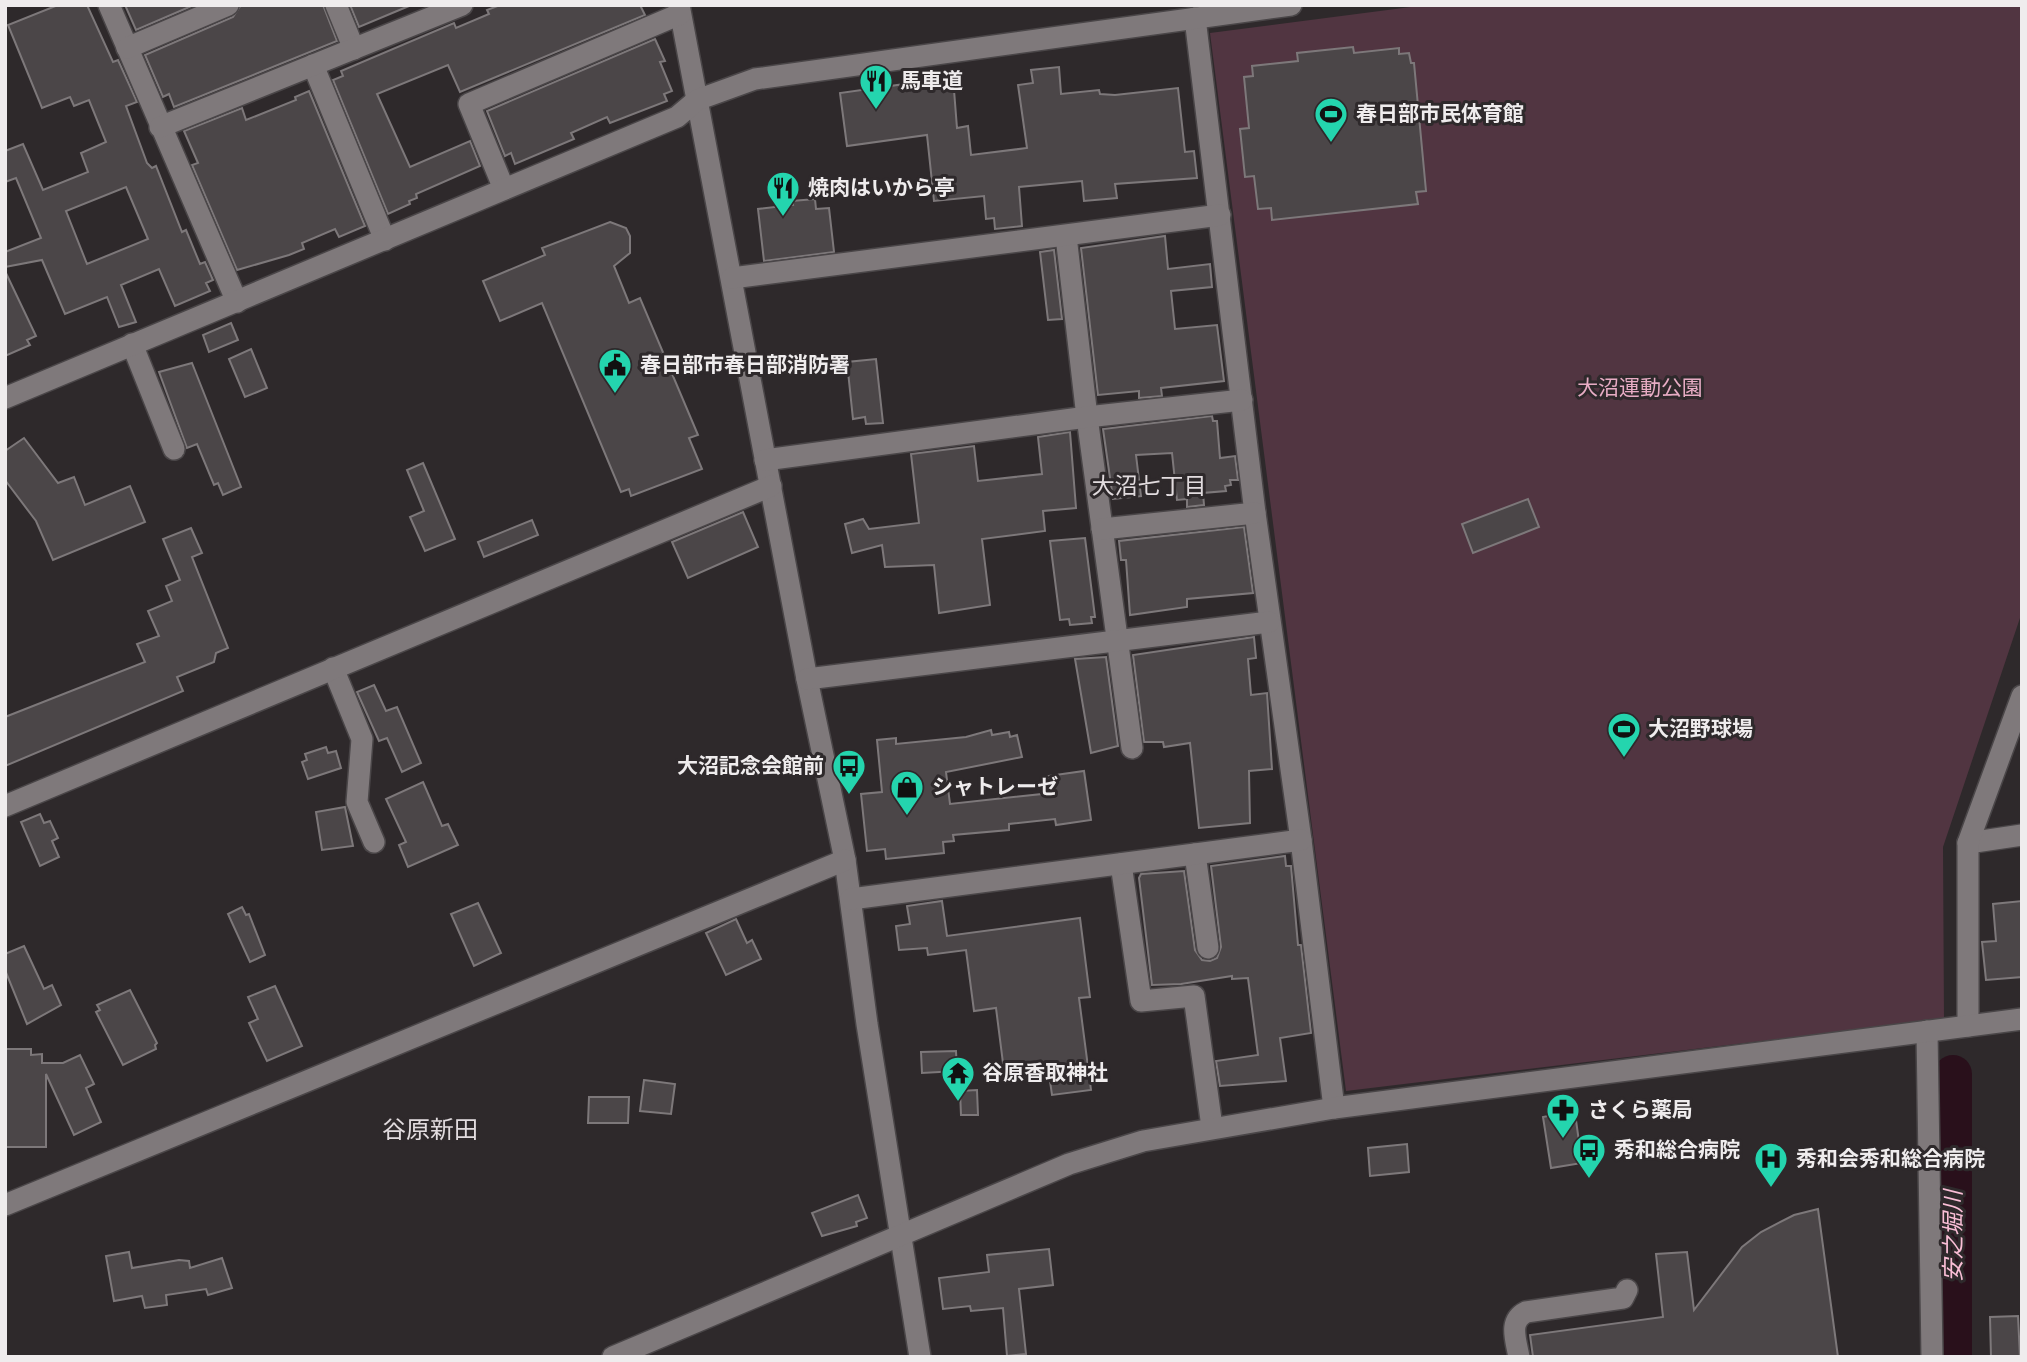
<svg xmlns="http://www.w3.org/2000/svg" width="2027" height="1362" font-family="Quicksand,'Noto Sans JP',sans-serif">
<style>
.green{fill:#513541}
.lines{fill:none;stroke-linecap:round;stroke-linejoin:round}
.river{stroke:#29101b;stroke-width:38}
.building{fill:#4b4648;stroke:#7d787a;stroke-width:2;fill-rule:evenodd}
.minor-casing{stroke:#4a4648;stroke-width:24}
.minor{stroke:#7f797b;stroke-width:21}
.labels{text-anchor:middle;stroke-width:6;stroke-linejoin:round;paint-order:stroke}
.poi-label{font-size:21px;font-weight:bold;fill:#efeced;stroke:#2e292b;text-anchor:start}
.park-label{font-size:21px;fill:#e7acc4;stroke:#2e292b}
.neighbourhood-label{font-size:23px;fill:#e2dcdf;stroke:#2e292b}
.water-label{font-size:23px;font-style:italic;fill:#fabed6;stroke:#2e292b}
.quarter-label{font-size:24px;fill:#e2dcdf;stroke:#2e292b}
</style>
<rect width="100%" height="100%" fill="#2e292b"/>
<polygon class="green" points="1426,5 2022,5 2022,612 1943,847 1944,1019 1346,1091 1210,33"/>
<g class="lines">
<polyline class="river" points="1953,1357 1953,1074"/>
</g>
<g class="building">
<path d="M58,5H87L113,62L118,60L137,102L126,106L147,163L152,168L156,166L182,232L186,230L200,264L205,262L213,280L206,283L210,291L175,306L159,269L121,285L136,322L119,327L107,297L65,314L42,260L5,267V252L41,238L16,178L5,182V151L23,144L43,190L88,172L81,153L106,142L89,100L74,106L70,97L42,108L8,25ZM126,187L148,239L87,264L66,211Z"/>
<polygon points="125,5 194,5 136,30"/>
<polygon points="241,5 323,5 337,41 174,107 169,94 163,97 145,55 233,17"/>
<polygon points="350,5 409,5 409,6 359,27"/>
<polygon points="500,5 640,5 645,15 460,92 448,65 377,94 410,167 470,141 480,166 416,194 417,198 409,201 410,204 388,214 333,80 343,76 341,71 454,23 456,28 489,14 487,10"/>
<polygon points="655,39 665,61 660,62 672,91 664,94 667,101 610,123 607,117 571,133 574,139 515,164 511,153 505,156 487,111"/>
<polygon points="1353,47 1354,53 1399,48 1399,54 1409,53 1411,63 1414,63 1426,191 1416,192 1418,204 1272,220 1271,208 1258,209 1254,176 1245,177 1240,129 1249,128 1244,77 1253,76 1252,66 1298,61 1297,53"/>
<polygon points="1059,67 1061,94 1099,90 1100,94 1115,95 1178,88 1185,152 1194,151 1197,178 1115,184 1117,198 1084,201 1082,181 1019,187 1022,226 995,229 994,218 986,219 984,196 934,201 927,135 847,146 840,93 912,83 913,90 944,85 944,91 954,90 957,128 968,126 971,155 1027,148 1018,85 1033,83 1031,70"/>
<polygon points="309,91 365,226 339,237 335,229 302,243 304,249 289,255 237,270 192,165 198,163 184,131 242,108 246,120 296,100 295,97"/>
<polygon points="815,199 816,209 829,208 834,252 764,261 758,209 793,205 792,201"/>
<polygon points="610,222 626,228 630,236 630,253 614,266 629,303 640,298 698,435 689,438 702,469 631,496 629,489 621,492 542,303 500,321 483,281 545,255 542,248"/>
<polygon points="1165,236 1168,269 1210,264 1212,287 1171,291 1175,329 1217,325 1224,381 1161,388 1162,396 1139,398 1139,391 1098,395 1081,248"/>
<polygon points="1054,250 1062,319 1048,320 1040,252"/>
<polygon points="5,271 36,336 27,340 30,345 5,356"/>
<polygon points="231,323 238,340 209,352 203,335"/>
<polygon points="251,349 267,388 245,397 229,359"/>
<polygon points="876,359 883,423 866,424 865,417 853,419 847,362"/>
<polygon points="192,363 241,487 223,495 218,483 214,485 197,444 187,448 159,372"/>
<polygon points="1212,416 1213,421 1217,421 1220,458 1235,456 1238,480 1230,480 1231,485 1225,486 1226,491 1203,493 1204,505 1187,507 1187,499 1177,500 1172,453 1136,455 1141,496 1113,499 1103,429"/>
<polygon points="1070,432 1076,508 1043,511 1045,531 982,539 990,605 939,613 934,565 885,567 882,545 852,553 845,524 863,519 869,529 919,523 911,454 974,446 978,481 1042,474 1038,437"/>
<polygon points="24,438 58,483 74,477 85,505 130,486 145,522 53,560 36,521 5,480 5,451"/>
<polygon points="423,463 455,539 425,551 410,517 424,511 407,470"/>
<polygon points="1528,499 1539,527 1473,553 1462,524"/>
<polygon points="743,512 758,547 688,578 672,542"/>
<polygon points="532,520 538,535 484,557 478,542"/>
<polygon points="1244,527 1253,593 1187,599 1187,607 1130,615 1126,560 1121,560 1119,541"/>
<polygon points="191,528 202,553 192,557 228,648 216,653 214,662 177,677 183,691 5,766 5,717 145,662 137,644 159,636 148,611 172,601 166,586 180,580 163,539"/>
<polygon points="1085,538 1095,617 1091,617 1092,623 1070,625 1069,619 1060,620 1050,541"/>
<polygon points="1254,637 1256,658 1248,659 1251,695 1267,693 1272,769 1249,771 1250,823 1199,828 1190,743 1164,747 1163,742 1144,742 1133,655"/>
<polygon points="1106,657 1118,746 1091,753 1075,659"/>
<polygon points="374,685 386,711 397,707 421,763 402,772 387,738 379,741 357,692"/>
<polygon points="991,730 992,735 1009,732 1010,737 1017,735 1022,757 946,772 950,804 1051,793 1048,776 1084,771 1091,820 1056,825 1055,819 1009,824 1009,830 953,835 954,841 943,842 944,853 886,859 885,849 867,851 861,794 882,792 877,740 896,738 896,744 966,737"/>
<polygon points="326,747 328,753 336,751 341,768 308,779 302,762 307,760 305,754"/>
<polygon points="423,782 442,826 448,824 458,845 408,867 399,845 406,842 386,799"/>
<polygon points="345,807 353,846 322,850 316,812"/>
<polygon points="40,814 44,823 50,821 58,838 52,841 59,857 40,866 21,822"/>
<polygon points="1285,856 1286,866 1291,866 1298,945 1301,945 1311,1033 1280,1038 1286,1081 1220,1086 1216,1061 1258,1055 1248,978 1232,979 1232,976 1181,984 1152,985 1139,878 1141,874 1184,871 1195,950 1202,960 1210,961 1217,958 1221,947 1211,866"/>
<polygon points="942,901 947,936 1080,918 1090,997 1079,998 1091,1090 1052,1095 1049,1074 1005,1079 996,1008 974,1011 966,950 928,955 927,948 899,950 896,926 910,924 907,906"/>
<polygon points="2022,901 2022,977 1986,980 1982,942 1996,941 1993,904"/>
<polygon points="478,903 501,953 474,966 451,914"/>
<polygon points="242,907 246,915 249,914 265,955 250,962 228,914"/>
<polygon points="736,919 747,943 752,940 761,959 726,975 706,933"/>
<polygon points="24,946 44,989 52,985 61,1005 27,1024 5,970 5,954"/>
<polygon points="275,986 302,1046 267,1061 249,1023 258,1019 248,997"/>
<polygon points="130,990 157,1043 155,1045 156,1049 123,1065 96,1012 100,1010 97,1005"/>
<polygon points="5,1049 31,1049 31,1055 42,1054 42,1063 63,1063 80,1055 94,1084 86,1088 101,1122 74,1135 46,1074 46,1147 5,1147"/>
<polygon points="956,1051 957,1071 922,1073 921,1052"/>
<polygon points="644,1080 675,1084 671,1114 640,1111"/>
<polygon points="977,1090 978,1115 961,1115 960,1091"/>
<polygon points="589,1097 629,1097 628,1123 588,1123"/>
<polygon points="1574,1106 1582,1163 1551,1168 1543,1117 1553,1115 1552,1109"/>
<polygon points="1407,1144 1409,1172 1370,1176 1368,1148"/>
<polygon points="858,1195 867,1218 856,1222 857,1226 822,1236 812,1213"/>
<polygon points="1818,1209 1838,1357 1533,1357 1530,1335 1663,1317 1656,1254 1687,1252 1694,1310 1742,1247 1761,1232 1794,1215"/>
<polygon points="1049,1249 1053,1285 1019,1289 1026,1354 1007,1356 1003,1308 971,1311 970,1306 943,1309 939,1278 989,1272 987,1255"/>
<polygon points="129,1252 132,1268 179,1260 189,1261 190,1268 222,1258 232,1288 208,1295 206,1289 166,1295 167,1305 145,1308 142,1296 114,1301 106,1256"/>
<polygon points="2018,1316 2020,1357 1991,1357 1990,1317"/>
</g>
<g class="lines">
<defs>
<g id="minor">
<polyline points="109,5 237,302"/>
<polyline points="336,5 354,49"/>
<polyline points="679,5 807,679 845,860 867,1024 920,1357"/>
<polyline points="1195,18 1255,513 1301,840 1334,1108"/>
<polyline points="127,48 228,5"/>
<polyline points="313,65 385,240"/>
<polyline points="160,127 462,5"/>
<polyline points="504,189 469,104 680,14"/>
<polyline points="1066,236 1087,417 1132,748"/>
<polyline points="732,278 1220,215"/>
<polyline points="132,344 174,449"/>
<polyline points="5,398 677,117 697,100 755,79 1291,5"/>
<polyline points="765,460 1087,417 1242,400"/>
<polyline points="1102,529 1255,513"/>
<polyline points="333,668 362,739 357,802 374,842"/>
<polyline points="807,679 1269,622"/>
<polyline points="5,806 771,486"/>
<polyline points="1968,843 2022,835"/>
<polyline points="1195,854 1208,948"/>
<polyline points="1121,864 1141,1001 1194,996 1212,1127"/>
<polyline points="851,899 1301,840"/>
<polyline points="1968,1026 1968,843 2022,696"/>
<polyline points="1927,1031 1932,1357"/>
<polyline points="5,1205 845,860"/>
<polyline points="613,1357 1069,1164 1143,1141 1334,1108 2022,1019"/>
<path d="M1519,1357C1516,1340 1508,1321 1526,1312L1623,1298L1627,1290"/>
</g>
</defs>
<use href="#minor" class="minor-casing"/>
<use href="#minor" class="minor"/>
</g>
<defs>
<symbol id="restaurant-pin" viewBox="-11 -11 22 30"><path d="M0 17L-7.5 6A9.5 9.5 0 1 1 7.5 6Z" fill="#24d5ae" stroke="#2e292b"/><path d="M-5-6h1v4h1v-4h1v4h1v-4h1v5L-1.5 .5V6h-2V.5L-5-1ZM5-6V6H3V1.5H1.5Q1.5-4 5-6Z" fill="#111"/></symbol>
<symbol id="stadium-pin" viewBox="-11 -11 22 30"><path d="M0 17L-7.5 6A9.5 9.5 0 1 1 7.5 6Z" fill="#24d5ae" stroke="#2e292b"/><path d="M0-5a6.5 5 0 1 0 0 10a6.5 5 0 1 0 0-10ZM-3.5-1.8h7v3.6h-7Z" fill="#111"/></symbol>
<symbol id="civic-pin" viewBox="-11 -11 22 30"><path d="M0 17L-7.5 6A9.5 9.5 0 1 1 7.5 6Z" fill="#24d5ae" stroke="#2e292b"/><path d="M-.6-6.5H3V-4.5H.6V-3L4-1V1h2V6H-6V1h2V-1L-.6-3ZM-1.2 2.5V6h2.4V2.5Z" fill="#111"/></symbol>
<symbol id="bus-pin" viewBox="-11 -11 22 30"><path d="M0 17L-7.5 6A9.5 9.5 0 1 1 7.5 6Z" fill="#24d5ae" stroke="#2e292b"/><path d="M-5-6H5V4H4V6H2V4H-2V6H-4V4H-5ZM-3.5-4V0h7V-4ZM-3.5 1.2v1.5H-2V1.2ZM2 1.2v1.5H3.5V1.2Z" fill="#111"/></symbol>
<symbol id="shop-pin" viewBox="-11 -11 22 30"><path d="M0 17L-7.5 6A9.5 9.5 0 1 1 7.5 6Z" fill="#24d5ae" stroke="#2e292b"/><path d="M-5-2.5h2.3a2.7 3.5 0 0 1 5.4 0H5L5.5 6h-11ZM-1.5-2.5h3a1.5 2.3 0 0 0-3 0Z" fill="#111"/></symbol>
<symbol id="temple-pin" viewBox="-11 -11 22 30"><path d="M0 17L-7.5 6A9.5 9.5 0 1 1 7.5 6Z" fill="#24d5ae" stroke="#2e292b"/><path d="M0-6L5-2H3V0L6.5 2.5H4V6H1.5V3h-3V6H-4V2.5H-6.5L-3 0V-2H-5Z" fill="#111"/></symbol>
<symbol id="pharmacy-pin" viewBox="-11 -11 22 30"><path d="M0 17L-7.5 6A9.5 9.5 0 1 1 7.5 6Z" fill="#24d5ae" stroke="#2e292b"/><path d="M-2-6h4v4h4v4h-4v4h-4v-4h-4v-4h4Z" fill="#111"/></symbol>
<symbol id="hospital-pin" viewBox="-11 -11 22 30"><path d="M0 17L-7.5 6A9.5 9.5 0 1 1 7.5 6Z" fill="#24d5ae" stroke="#2e292b"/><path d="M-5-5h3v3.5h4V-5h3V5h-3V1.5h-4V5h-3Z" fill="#111"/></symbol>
</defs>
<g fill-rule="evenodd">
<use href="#restaurant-pin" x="857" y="62" width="38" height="52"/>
<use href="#stadium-pin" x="1312" y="95" width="38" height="52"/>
<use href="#restaurant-pin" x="764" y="169" width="38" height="52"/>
<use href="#civic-pin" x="596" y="346" width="38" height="52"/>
<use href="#stadium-pin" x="1605" y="710" width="38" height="52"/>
<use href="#bus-pin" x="830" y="747" width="38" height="52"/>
<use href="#shop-pin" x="888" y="768" width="38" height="52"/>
<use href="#temple-pin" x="939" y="1054" width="38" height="52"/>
<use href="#pharmacy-pin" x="1544" y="1091" width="38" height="52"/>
<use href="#bus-pin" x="1570" y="1131" width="38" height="52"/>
<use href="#hospital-pin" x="1752" y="1140" width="38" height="52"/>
</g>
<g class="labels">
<g class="poi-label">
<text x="900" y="88">馬車道</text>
<text x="1356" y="121">春日部市民体育館</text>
<text x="808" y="195">焼肉はいから亭</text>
<text x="640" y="372">春日部市春日部消防署</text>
<text x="1648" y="736">大沼野球場</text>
<text x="824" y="773" text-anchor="end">大沼記念会館前</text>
<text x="932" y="794">シャトレーゼ</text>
<text x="982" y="1080">谷原香取神社</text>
<text x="1588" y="1117">さくら薬局</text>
<text x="1614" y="1157">秀和総合病院</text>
<text x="1796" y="1166">秀和会秀和総合病院</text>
</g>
<g class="park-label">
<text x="1640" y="395">大沼運動公園</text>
</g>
<g class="neighbourhood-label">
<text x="1149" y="494">大沼七丁目</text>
</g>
<g class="water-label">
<text transform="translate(1953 1236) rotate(-90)" y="8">安之堀川</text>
</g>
<g class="quarter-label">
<text x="430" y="1138">谷原新田</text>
</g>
</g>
<rect width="2027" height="1362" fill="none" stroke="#efeced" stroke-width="14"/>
</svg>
